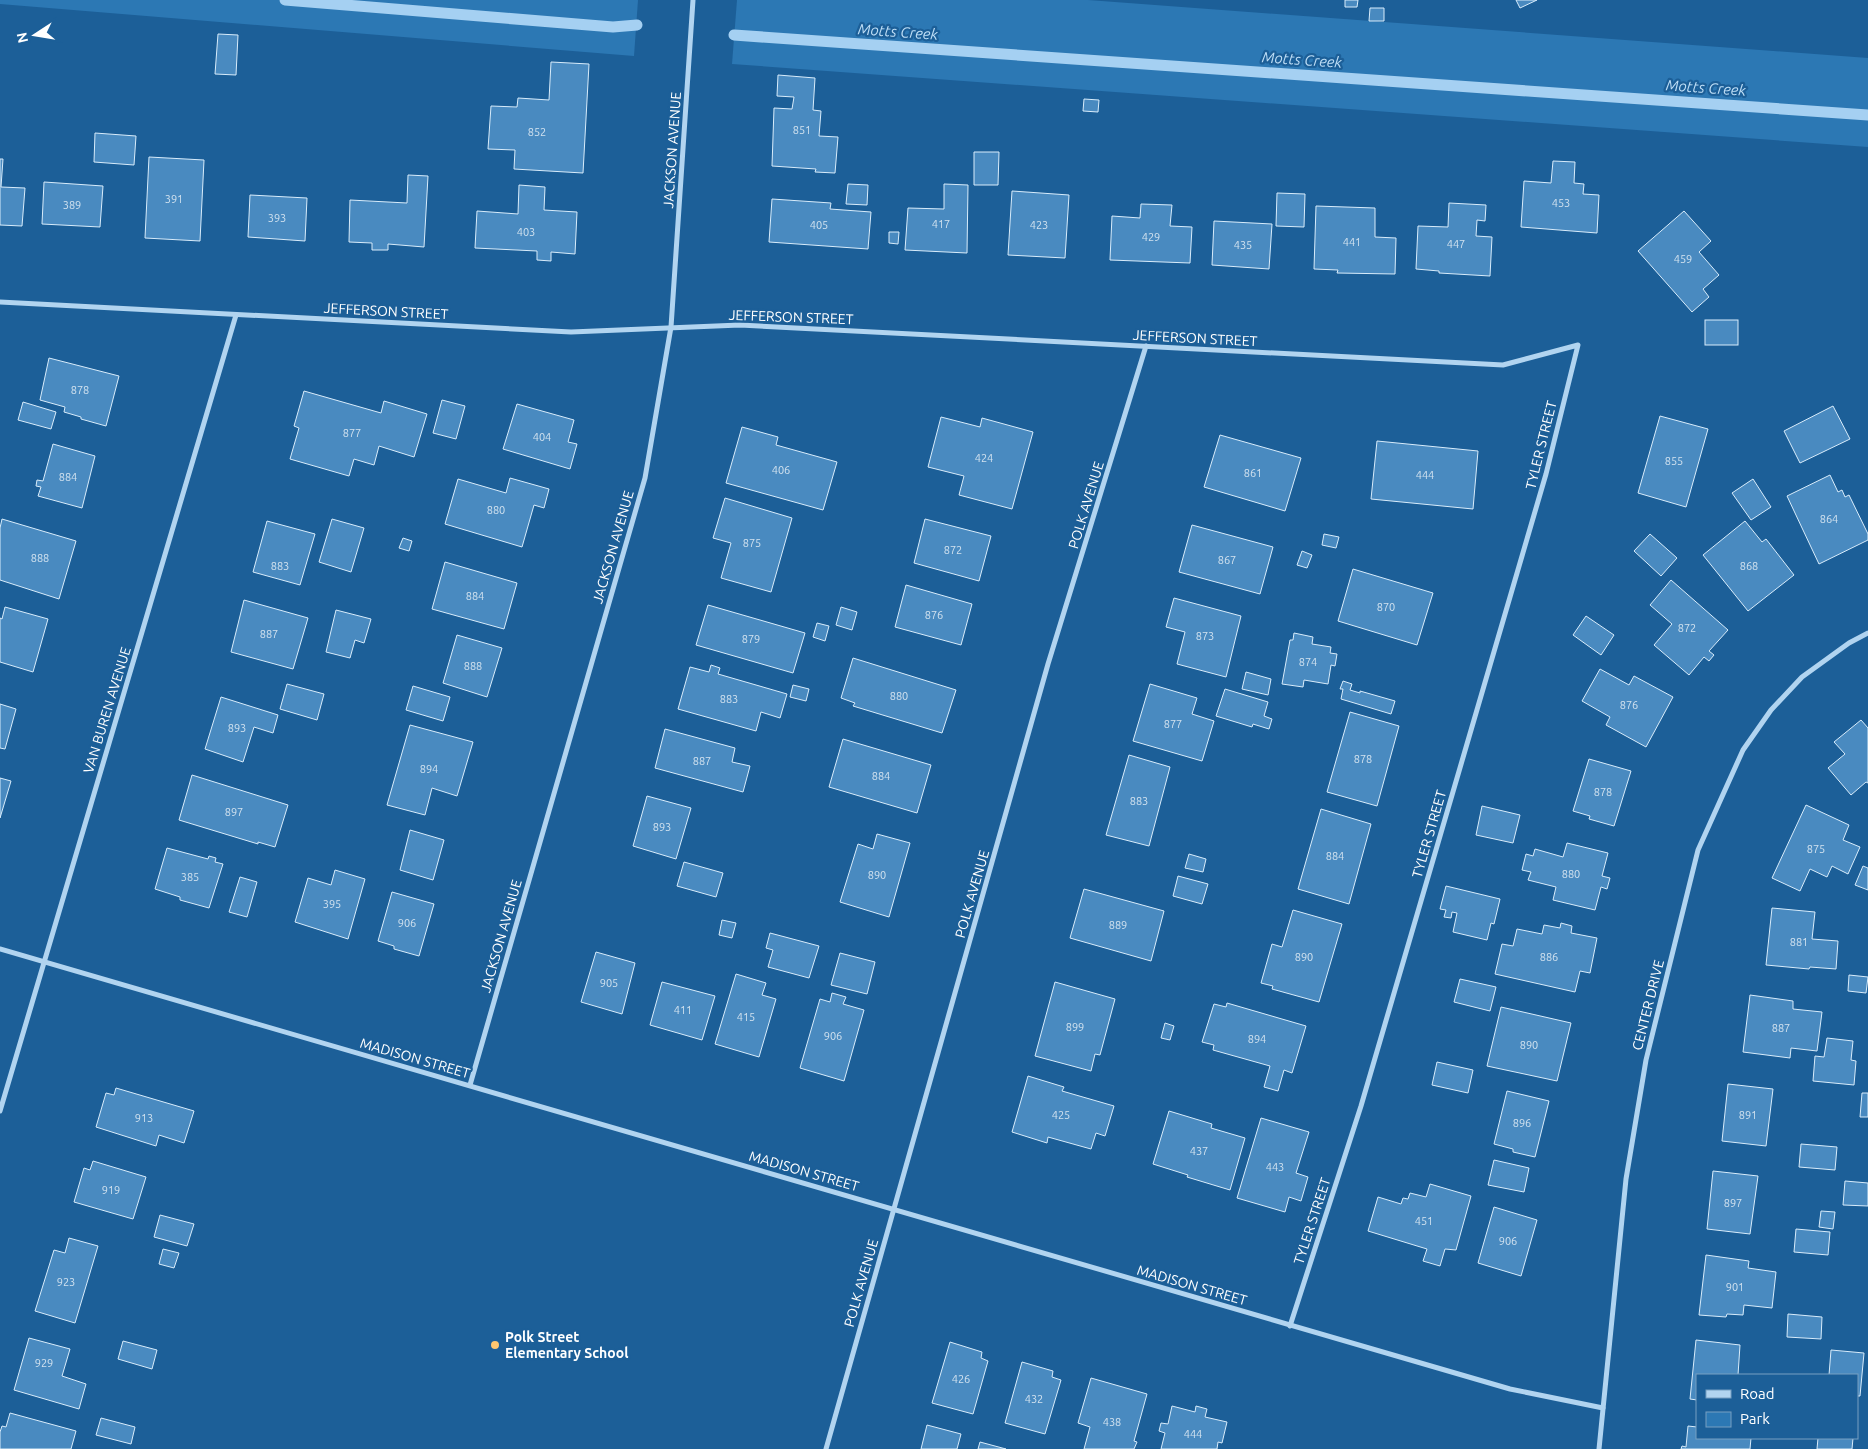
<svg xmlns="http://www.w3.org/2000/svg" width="1868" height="1449" font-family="Ubuntu,sans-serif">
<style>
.green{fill:#2c78b4}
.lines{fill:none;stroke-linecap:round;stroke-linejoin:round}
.stream{stroke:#a5d0f2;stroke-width:11}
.building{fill:#498ac0;stroke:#d8ecfb}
.minor{stroke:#b1d4f0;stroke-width:5}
.poi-dot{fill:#ffc770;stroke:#1c5f98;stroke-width:2}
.labels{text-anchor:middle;stroke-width:4.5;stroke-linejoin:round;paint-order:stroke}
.number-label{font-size:11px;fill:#d2e2ef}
.street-label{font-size:14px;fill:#fff;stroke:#1c5f98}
.poi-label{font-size:14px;font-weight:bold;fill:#fff;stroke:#1c5f98;text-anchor:start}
.water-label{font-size:15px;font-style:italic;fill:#bedef6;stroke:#1c5f98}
</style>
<rect width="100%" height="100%" fill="#1c5f98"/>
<g class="green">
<polygon points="0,0 638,0 634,56 0,4"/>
<polygon points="737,0 1088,0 1868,58 1868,147 732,64"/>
</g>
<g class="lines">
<g class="stream">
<polyline points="285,0 613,27 637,25"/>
<polyline points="734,35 1868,115"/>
</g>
</g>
<g class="building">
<polygon points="1345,0 1358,0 1357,7 1345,7"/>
<polygon points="1516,0 1537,0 1520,8"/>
<polygon points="1370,8 1384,8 1384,21 1369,21"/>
<polygon points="218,34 238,35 236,75 215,74"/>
<polygon points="551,62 589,64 583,173 514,169 515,150 488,149 491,106 517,107 518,98 549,100"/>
<polygon points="778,75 815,78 813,110 821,111 819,136 838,137 835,173 815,172 816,169 772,166 774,108 792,109 794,97 777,96"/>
<polygon points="1084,99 1099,100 1098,112 1083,111"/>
<polygon points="95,133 136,136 134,165 94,162"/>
<polygon points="974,152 999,152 998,185 974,185"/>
<polygon points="149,157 204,160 200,241 145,238"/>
<polygon points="0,159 3,159 1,187 25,188 22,226 0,225"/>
<polygon points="1553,161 1575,162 1574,183 1584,184 1583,194 1599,195 1597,233 1521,227 1524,181 1551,183"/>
<polygon points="408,175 428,176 424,247 388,244 388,250 372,250 372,243 349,242 350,200 407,203"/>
<polygon points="44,182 103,186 100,227 42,224"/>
<polygon points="848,184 868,185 867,205 846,204"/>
<polygon points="944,184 968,185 967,253 905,250 908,208 944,209"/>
<polygon points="519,185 545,187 544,210 577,212 575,254 551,252 551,261 537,260 537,251 475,248 477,211 518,214"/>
<polygon points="1012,191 1069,195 1065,258 1008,255"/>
<polygon points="1277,193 1305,194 1304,227 1276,226"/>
<polygon points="250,195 307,198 305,241 248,237"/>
<polygon points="772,199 831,203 830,209 871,212 868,249 769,242"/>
<polygon points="1449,203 1486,205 1485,221 1477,220 1476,236 1492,237 1490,276 1439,273 1439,271 1416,269 1418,226 1448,227"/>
<polygon points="1141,204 1172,205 1170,226 1192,227 1190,263 1110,260 1112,216 1140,218"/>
<polygon points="1316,206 1375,208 1375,237 1396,238 1395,274 1337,273 1338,270 1314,269"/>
<polygon points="1684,211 1711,241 1699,252 1719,275 1703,289 1709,297 1692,312 1638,251"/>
<polygon points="1214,221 1272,224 1269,269 1212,265"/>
<polygon points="889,232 899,232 898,244 889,243"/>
<rect x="1705" y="320" width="33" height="25"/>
<polygon points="49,358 119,376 106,426 81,419 81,417 64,412 65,407 40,400"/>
<polygon points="304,391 381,413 384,401 427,414 414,457 379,446 374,465 354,459 349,476 290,459 299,428 294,426"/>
<polygon points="442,400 465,406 456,439 433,433"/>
<polygon points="23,402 56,412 51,429 18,420"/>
<polygon points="517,404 574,420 568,442 577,444 570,469 503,449"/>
<polygon points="1833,406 1850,439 1800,463 1784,431"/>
<polygon points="1660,416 1708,429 1686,507 1638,493"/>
<polygon points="941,417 980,427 982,418 1033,432 1012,509 959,495 964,476 928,467"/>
<polygon points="742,427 778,437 776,445 837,462 823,510 726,483"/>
<polygon points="1220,435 1301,458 1285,511 1204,487"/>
<polygon points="1377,441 1478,451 1473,509 1371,499"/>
<polygon points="53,444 95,456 82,508 38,496 41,487 36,486 37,480 43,481"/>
<polygon points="1830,475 1838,492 1842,490 1845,497 1849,495 1868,534 1868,540 1819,564 1787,496"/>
<polygon points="510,478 549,489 544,508 534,505 522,547 445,524 458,479 506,493"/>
<polygon points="1753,479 1771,507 1751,520 1732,493"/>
<polygon points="725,498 792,518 771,592 721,578 731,543 713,538"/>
<polygon points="2,519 76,541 59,599 0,580 0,528"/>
<polygon points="332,519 364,528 351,572 319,562"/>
<polygon points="925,519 991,536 979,581 914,563"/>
<polygon points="267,521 315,534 300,585 253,572"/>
<polygon points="1745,521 1762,542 1766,539 1794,575 1748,611 1703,555"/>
<polygon points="1192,525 1273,547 1260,594 1179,572"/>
<polygon points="1324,534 1339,537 1336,548 1322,545"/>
<polygon points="1650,534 1677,558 1661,576 1634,551"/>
<polygon points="403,538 412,541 409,551 399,548"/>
<polygon points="1302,551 1312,555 1307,568 1297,565"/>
<polygon points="445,562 517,583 504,629 432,609"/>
<polygon points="1353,569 1433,593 1417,645 1338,621"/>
<polygon points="1671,580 1728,630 1709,651 1714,655 1709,661 1704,657 1689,675 1654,645 1672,624 1650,605"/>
<polygon points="906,585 972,604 961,645 895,627"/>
<polygon points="1174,598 1241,616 1226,677 1177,664 1185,632 1166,627"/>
<polygon points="244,600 308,618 293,669 231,652"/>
<polygon points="708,605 805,633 793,673 696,645"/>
<polygon points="5,607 48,619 33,672 0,662 0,618 2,619"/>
<polygon points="841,607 857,612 852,630 836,625"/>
<polygon points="336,610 371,619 364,643 355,640 350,658 326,652"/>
<polygon points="1586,616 1614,635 1601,655 1573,635"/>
<polygon points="817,623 829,626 825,641 813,637"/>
<polygon points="1294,633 1313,637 1312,644 1331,647 1330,653 1337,654 1335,666 1331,665 1328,684 1304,680 1303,687 1282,684 1290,640 1293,640"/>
<polygon points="457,635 502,648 487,697 443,683"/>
<polygon points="853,658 956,690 942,733 853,706 855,703 841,698"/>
<polygon points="711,665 720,668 718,674 787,694 780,718 761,712 756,731 678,709 690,667 709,672"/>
<polygon points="1600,669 1629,685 1634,676 1673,697 1646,747 1606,725 1610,717 1582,701"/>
<polygon points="1246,672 1271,679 1268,695 1242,689"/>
<polygon points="1343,681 1352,684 1350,690 1360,693 1360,691 1395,701 1391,714 1341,699 1343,689 1340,689"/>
<polygon points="287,684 324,694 317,720 280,709"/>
<polygon points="1150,684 1197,698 1192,714 1214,721 1202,761 1133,741"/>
<polygon points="793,685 809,689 806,701 790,697"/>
<polygon points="413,686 450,697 443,721 406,710"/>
<polygon points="1225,689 1268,702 1264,716 1272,719 1269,729 1253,724 1252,727 1216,716"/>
<polygon points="221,697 278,715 273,733 254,727 243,762 205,749"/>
<polygon points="0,704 16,709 5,749 0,748"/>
<polygon points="1350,712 1399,726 1377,806 1327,792"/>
<polygon points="1861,720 1868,728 1868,783 1866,782 1851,795 1828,768 1845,754 1834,742"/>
<polygon points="410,725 473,742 457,796 432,788 425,815 387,805"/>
<polygon points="665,729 735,748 732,762 750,766 743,792 655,768"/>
<polygon points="843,739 931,765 917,813 829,787"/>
<polygon points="1129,755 1170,767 1149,846 1106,835"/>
<polygon points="1589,759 1631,771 1614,826 1589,819 1590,816 1573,811"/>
<polygon points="192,775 288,805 275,847 258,842 258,844 179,820"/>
<polygon points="0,778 11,781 0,818"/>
<polygon points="647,796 691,808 676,859 633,846"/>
<polygon points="1806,805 1849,825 1843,840 1860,847 1848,874 1832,866 1827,877 1810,869 1800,891 1772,878"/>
<polygon points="1482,806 1520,815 1513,843 1476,835"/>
<polygon points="1321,809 1371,824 1349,904 1298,889"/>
<polygon points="410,830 444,840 433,880 400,870"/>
<polygon points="877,834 910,843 889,917 840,902 858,844 873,849"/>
<polygon points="1567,843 1608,853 1602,876 1610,878 1607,889 1601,887 1595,910 1553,900 1556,887 1528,880 1531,872 1522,870 1526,854 1533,856 1535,849 1563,857"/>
<polygon points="167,848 208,859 209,856 216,858 215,862 223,864 209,908 180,900 180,897 155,889"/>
<polygon points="1189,854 1206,859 1203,872 1185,868"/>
<polygon points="684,862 723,873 716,897 677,886"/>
<polygon points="1863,866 1868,868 1868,890 1855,885"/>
<polygon points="335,870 365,879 348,939 295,922 308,878 331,885"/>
<polygon points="1178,876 1208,884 1202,904 1173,896"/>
<polygon points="240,877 257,882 247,917 229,912"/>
<polygon points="1446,886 1500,899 1494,924 1491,923 1487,940 1453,932 1457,913 1452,912 1451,918 1444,917 1446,910 1440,909"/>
<polygon points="1084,889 1164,911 1151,961 1070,938"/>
<polygon points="392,892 434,904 419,956 394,949 394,946 378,941"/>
<polygon points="1772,908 1815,912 1812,939 1838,941 1836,969 1810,967 1809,969 1766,965"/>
<polygon points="1293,910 1342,924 1319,1002 1272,989 1273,986 1261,983 1272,944 1282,947"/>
<polygon points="722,920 736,923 732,938 719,935"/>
<polygon points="1561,923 1572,926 1571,933 1597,938 1590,973 1580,971 1575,992 1495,974 1502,944 1513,946 1517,929 1542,934 1544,925 1560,928"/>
<polygon points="770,933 819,946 809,978 768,967 773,950 766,948"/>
<polygon points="596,952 635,963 622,1014 581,1002"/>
<polygon points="840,953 875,962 867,994 831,985"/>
<polygon points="736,974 766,983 762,995 776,999 759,1057 715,1044"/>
<polygon points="1849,975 1868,977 1866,993 1848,991"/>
<polygon points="1460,979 1496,987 1490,1011 1454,1002"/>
<polygon points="662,982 715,996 702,1040 650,1025"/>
<polygon points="1055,982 1115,999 1100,1055 1095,1054 1091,1071 1035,1056"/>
<polygon points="832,993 846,997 843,1004 864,1010 844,1081 800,1068 820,999 830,1002"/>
<polygon points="1750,995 1793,1001 1793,1009 1822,1012 1817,1051 1791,1048 1790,1058 1743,1052"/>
<polygon points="1227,1003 1306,1026 1292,1073 1284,1070 1278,1091 1264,1087 1270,1066 1213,1050 1214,1045 1202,1042 1214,1004 1226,1007"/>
<polygon points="1501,1007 1571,1023 1557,1081 1487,1066"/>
<polygon points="1165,1023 1174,1026 1170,1040 1161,1038"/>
<polygon points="1827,1038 1853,1041 1851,1060 1856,1061 1854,1085 1813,1081 1815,1056 1824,1057"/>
<polygon points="1437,1062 1473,1070 1468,1093 1432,1085"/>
<polygon points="1028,1076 1064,1087 1062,1091 1114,1106 1105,1136 1096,1133 1091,1149 1048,1137 1047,1143 1012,1132"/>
<polygon points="1728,1084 1773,1089 1766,1146 1722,1141"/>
<polygon points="116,1088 194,1111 184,1143 159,1135 156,1146 96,1127 106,1093 114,1095"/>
<polygon points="1507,1091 1549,1101 1535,1157 1513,1152 1513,1149 1494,1144"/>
<polygon points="1862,1093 1868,1093 1868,1117 1860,1117"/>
<polygon points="1169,1111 1212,1124 1211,1128 1245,1138 1230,1190 1187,1177 1188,1175 1153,1164"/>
<polygon points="1261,1118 1309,1132 1296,1173 1308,1177 1301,1201 1289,1197 1285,1212 1237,1198"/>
<polygon points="1801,1144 1837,1147 1835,1170 1799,1167"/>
<polygon points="1494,1160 1529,1168 1524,1192 1488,1185"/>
<polygon points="93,1161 146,1177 133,1219 74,1202 84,1168 90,1170"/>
<polygon points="1713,1171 1758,1176 1750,1234 1707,1229"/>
<polygon points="1845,1181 1868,1183 1868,1206 1843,1205"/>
<polygon points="1430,1184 1471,1196 1456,1250 1445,1249 1440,1266 1423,1261 1427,1249 1368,1231 1378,1197 1401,1204 1403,1198 1408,1199 1410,1193 1426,1197"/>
<polygon points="1494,1207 1537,1220 1521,1276 1478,1263"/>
<polygon points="1821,1211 1835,1212 1833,1229 1819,1227"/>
<polygon points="160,1215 194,1224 187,1246 154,1237"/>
<polygon points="1796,1229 1830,1232 1828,1255 1794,1252"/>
<polygon points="69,1238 98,1246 75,1323 35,1311 54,1250 65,1253"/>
<polygon points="163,1249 179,1253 174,1268 159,1264"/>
<polygon points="1706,1255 1749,1261 1748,1268 1776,1272 1772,1308 1744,1305 1743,1315 1727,1314 1726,1317 1699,1315"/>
<polygon points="1788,1314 1822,1317 1821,1339 1787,1337"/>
<polygon points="29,1338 70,1349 62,1376 86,1384 79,1409 14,1390"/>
<polygon points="1696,1340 1740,1345 1738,1375 1697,1375 1697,1400 1690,1399"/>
<polygon points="123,1341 157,1350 152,1369 118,1359"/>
<polygon points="950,1342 982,1352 981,1358 988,1361 973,1414 932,1403"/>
<polygon points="1831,1350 1864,1353 1860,1396 1857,1396 1857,1375 1829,1375"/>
<polygon points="1022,1362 1053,1371 1052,1377 1061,1380 1045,1434 1005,1423"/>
<polygon points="1091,1378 1147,1394 1134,1441 1137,1442 1134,1449 1084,1449 1090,1427 1078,1423"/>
<polygon points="1172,1406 1195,1412 1196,1406 1207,1409 1205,1417 1227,1422 1222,1443 1218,1442 1217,1449 1161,1449 1165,1433 1159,1431 1161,1423 1168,1424"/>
<polygon points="10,1413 76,1431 71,1449 0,1449 0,1432 2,1426 6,1427"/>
<polygon points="101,1418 135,1427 131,1444 96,1435"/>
<polygon points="927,1425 961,1434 957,1449 921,1449"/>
<polygon points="1688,1426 1697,1427 1697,1438 1751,1438 1750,1449 1681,1449 1682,1446 1686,1447"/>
<polygon points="1818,1438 1853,1438 1852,1449 1817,1449"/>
<polygon points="980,1442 1006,1449 978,1449"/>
</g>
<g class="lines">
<g class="minor">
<polyline points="0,302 571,332 740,325 1503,365 1578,345 1546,474 1361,1106 1290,1326"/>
<polyline points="0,949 1510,1389 1603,1408"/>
<polyline points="470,1085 645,478 671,327 693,0"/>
<polyline points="0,1111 236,315"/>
<polyline points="826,1449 1048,664 1146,346"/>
<polyline points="1599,1449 1626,1179 1646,1060 1698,850 1743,750 1771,710 1802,677 1849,643 1868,633"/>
</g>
</g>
<circle class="poi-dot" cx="495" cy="1345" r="5"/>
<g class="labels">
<g class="number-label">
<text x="802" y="134">851</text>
<text x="537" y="136">852</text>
<text x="174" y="203">391</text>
<text x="1561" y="207">453</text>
<text x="72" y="209">389</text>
<text x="277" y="222">393</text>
<text x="941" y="228">417</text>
<text x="819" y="229">405</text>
<text x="1039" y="229">423</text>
<text x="526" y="236">403</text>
<text x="1151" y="241">429</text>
<text x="1352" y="246">441</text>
<text x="1456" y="248">447</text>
<text x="1243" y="249">435</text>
<text x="1683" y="263">459</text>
<text x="80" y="394">878</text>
<text x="352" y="437">877</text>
<text x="542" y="441">404</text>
<text x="984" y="462">424</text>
<text x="1674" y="465">855</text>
<text x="781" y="474">406</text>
<text x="1253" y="477">861</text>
<text x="1425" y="479">444</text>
<text x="68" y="481">884</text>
<text x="496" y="514">880</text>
<text x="1829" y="523">864</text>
<text x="752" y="547">875</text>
<text x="953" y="554">872</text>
<text x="40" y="562">888</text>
<text x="1227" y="564">867</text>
<text x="280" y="570">883</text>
<text x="1749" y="570">868</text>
<text x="475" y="600">884</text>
<text x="1386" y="611">870</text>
<text x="934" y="619">876</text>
<text x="1687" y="632">872</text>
<text x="269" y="638">887</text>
<text x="1205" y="640">873</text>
<text x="751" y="643">879</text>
<text x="1308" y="666">874</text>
<text x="473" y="670">888</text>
<text x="899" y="700">880</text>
<text x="729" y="703">883</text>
<text x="1629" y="709">876</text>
<text x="1173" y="728">877</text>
<text x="237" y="732">893</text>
<text x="1363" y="763">878</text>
<text x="702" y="765">887</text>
<text x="429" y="773">894</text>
<text x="881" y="780">884</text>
<text x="1603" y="796">878</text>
<text x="1139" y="805">883</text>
<text x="234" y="816">897</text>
<text x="662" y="831">893</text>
<text x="1816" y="853">875</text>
<text x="1335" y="860">884</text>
<text x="1571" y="878">880</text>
<text x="877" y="879">890</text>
<text x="190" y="881">385</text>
<text x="332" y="908">395</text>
<text x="407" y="927">906</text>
<text x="1118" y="929">889</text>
<text x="1799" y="946">881</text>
<text x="1304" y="961">890</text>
<text x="1549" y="961">886</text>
<text x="609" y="987">905</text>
<text x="683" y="1014">411</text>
<text x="746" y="1021">415</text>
<text x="1075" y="1031">899</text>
<text x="1781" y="1032">887</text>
<text x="833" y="1040">906</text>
<text x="1257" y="1043">894</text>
<text x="1529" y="1049">890</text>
<text x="1061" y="1119">425</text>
<text x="1748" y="1119">891</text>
<text x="144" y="1122">913</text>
<text x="1522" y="1127">896</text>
<text x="1199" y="1155">437</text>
<text x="1275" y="1171">443</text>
<text x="111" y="1194">919</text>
<text x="1733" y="1207">897</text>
<text x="1424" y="1225">451</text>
<text x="1508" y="1245">906</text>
<text x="66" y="1286">923</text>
<text x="1735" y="1291">901</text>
<text x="44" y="1367">929</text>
<text x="961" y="1383">426</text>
<text x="1034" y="1403">432</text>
<text x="1112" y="1426">438</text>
<text x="1193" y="1438">444</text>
</g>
<g class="street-label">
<text transform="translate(672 150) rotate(-86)" y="5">JACKSON AVENUE</text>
<text transform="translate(386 311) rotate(3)" y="5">JEFFERSON STREET</text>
<text transform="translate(791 317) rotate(2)" y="5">JEFFERSON STREET</text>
<text transform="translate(1195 338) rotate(3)" y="5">JEFFERSON STREET</text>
<text transform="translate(1541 445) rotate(-76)" y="5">TYLER STREET</text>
<text transform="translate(1086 505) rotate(-73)" y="5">POLK AVENUE</text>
<text transform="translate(613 547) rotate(-74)" y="5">JACKSON AVENUE</text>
<text transform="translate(107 710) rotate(-73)" y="5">VAN BUREN AVENUE</text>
<text transform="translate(1429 834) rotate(-74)" y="5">TYLER STREET</text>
<text transform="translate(972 894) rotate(-74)" y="5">POLK AVENUE</text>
<text transform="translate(501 936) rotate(-74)" y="5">JACKSON AVENUE</text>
<text transform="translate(1648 1005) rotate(-76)" y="5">CENTER DRIVE</text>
<text transform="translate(415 1058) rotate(16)" y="5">MADISON STREET</text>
<text transform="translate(804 1171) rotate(16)" y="5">MADISON STREET</text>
<text transform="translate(1312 1221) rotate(-72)" y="5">TYLER STREET</text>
<text transform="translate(861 1283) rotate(-74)" y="5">POLK AVENUE</text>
<text transform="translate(1192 1285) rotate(16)" y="5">MADISON STREET</text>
</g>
<g class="poi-label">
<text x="505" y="1342">Polk Street<tspan x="505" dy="16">Elementary School</tspan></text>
</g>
<g class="water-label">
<text transform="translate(898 32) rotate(4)" y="5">Motts Creek</text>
<text transform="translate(1302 60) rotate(4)" y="5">Motts Creek</text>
<text transform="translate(1706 88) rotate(4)" y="5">Motts Creek</text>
</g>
</g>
<rect x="1696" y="1374" width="162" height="65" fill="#1c5f98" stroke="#779fc1"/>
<rect x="1706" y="1390" width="25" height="8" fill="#b1d4f0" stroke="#779fc1"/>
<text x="1740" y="1399" font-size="15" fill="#ffffff">Road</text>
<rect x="1706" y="1412" width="25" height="15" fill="#2c78b4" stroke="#779fc1"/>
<text x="1740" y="1424" font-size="15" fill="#ffffff">Park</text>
<g transform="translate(35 35) rotate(258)" stroke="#1c5f98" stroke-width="4" paint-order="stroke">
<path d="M0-4L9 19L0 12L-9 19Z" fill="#ffffff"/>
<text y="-8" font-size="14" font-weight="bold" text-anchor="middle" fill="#ffffff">N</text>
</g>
</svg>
